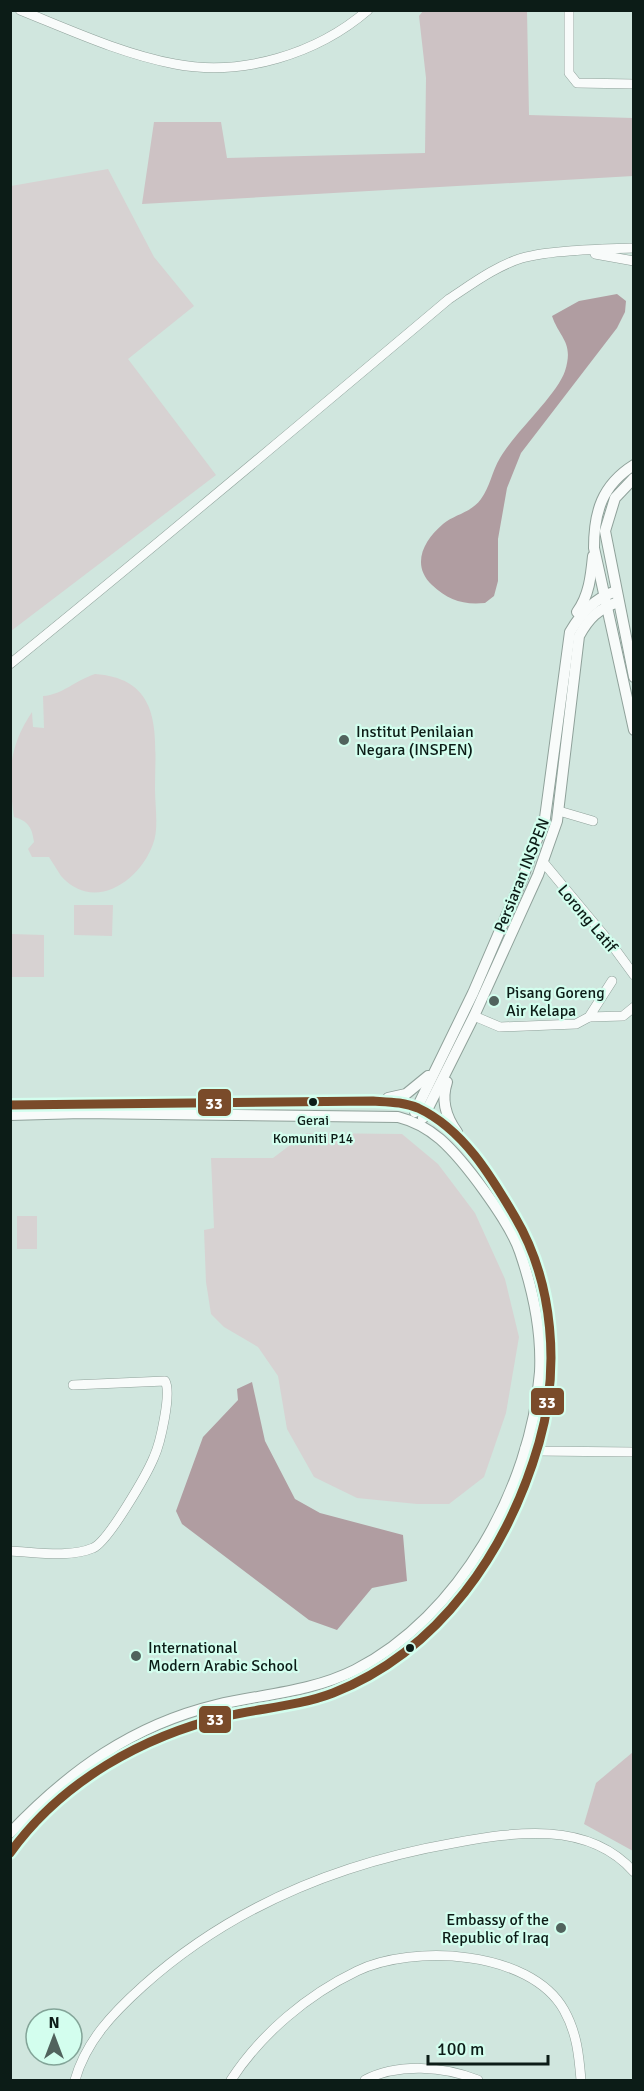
<svg xmlns="http://www.w3.org/2000/svg" width="644" height="2091" font-family="Signika,sans-serif">
<style>
.green{fill:#d7d2d2}
.forest{fill:#cdc2c4}
.water{fill:#b09da1}
.lines{fill:none;stroke-linecap:round;stroke-linejoin:round}
.minor-casing{stroke:#8fa19a;stroke-width:10}
.major-casing{stroke:#8fa19a;stroke-width:12}
.minor{stroke:#f8fbfa;stroke-width:9}
.major{stroke:#f8fbfa;stroke-width:10}
.bus-1-casing{stroke:#d3feee;stroke-width:14}
.bus-1{stroke:#7a4b2a;stroke-width:9}
.poi-dot{fill:#51635d;stroke:#d3feee;stroke-width:2}
.bus-dot{fill:#0c1c17;stroke:#d3feee;stroke-width:2}
.labels{text-anchor:middle;stroke-width:4.5;stroke-linejoin:round;paint-order:stroke}
.bus-label{font-size:14px;fill:#0c1c17;stroke:#d3feee}
.poi-label{font-size:16px;fill:#0c1c17;stroke:#d3feee;text-anchor:start}
.street-label{font-size:16px;fill:#0c1c17;stroke:#d3feee}
.line-badge{stroke:#d3feee;stroke-width:2}
.badge-label{font-size:16px;text-anchor:middle;font-weight:bold;fill:#fff}
</style>
<rect width="100%" height="100%" fill="#d0e6de"/>
<g class="green">
<polygon points="108,169 154,257 194,306 128,359 216,475 11,631 11,186"/>
<path d="M95,674C165,679 155,737 155,789C155,806 159,829 153,844C140,881 94,913 61,876C57,870 53,863 49,857H32L28,849L34,842C32,827 28,821 14,817C8,775 8,748 32,712L33,727L44,728L43,696C62,695 76,680 95,674Z"/>
<polygon points="74,905 113,905 112,936 74,935"/>
<polygon points="11,934 44,935 44,977 11,977"/>
<polygon points="306,1133 402,1134 438,1164 475,1213 505,1279 519,1337 506,1413 484,1477 449,1504 417,1504 357,1498 314,1477 287,1429 278,1376 258,1347 224,1327 211,1314 206,1282 204,1230 214,1228 211,1158 273,1158"/>
<rect x="17" y="1216" width="20" height="33"/>
</g>
<g class="forest">
<polygon points="423,11 527,11 529,115 633,118 633,176 142,204 154,122 221,122 227,158 425,153 426,78 419,16"/>
<polygon points="633,1752 633,1851 584,1824 596,1783"/>
</g>
<g class="water">
<path d="M617,294L626,301L625,312L617,328L521,453L507,488L498,539V581L494,596L485,603C462,605 448,600 432,585C411,565 423,541 443,524C455,514 471,513 481,499C490,487 492,471 500,458C515,432 557,395 565,371C574,342 560,339 552,316L579,301Z"/>
<polygon points="252,1382 265,1441 295,1499 320,1513 403,1535 407,1581 372,1588 337,1630 309,1620 182,1524 176,1511 203,1437 238,1400 237,1389"/>
</g>
<g class="lines">
<defs>
<g id="minor">
<path d="M20,10C70,30 122,54 175,64C242,77 317,54 368,10"/>
<polyline points="569,10 569,73 577,83 634,84"/>
<polyline points="595,254 634,261"/>
<path d="M10,664C158,544 304,421 449,299C472,284 496,266 522,258C550,250 603,249 634,248"/>
<polyline points="559,811 593,821"/>
<polyline points="543,862 612,945 634,975"/>
<polyline points="474,1016 500,1027 576,1024 589,1017 612,981"/>
<polyline points="589,1017 623,1016 634,1007"/>
<polyline points="525,1448 537,1451 634,1452"/>
<path d="M10,1551C35,1552 70,1558 93,1548C108,1542 147,1474 154,1457C160,1444 172,1393 165,1381L73,1385"/>
<path d="M75,2080C86,2041 113,2013 143,1986C230,1908 339,1863 454,1843C514,1832 588,1820 634,1872"/>
<path d="M231,2080C261,2034 307,1995 357,1971C413,1944 530,1950 564,2010C577,2033 579,2056 581,2080"/>
<path d="M365,2080C398,2063 444,2066 478,2080"/>
</g>
<g id="major">
<path d="M634,465C602,485 594,512 594,548L634,730"/>
<polyline points="634,478 615,498 605,531 634,677"/>
<path d="M577,612C589,596 591,576 593,556"/>
<path d="M447,1082C441,1100 446,1117 457,1132"/>
<polyline points="388,1098 406,1094 428,1076"/>
<path d="M10,1105L373,1101C388,1102 404,1102 418,1108C463,1129 491,1176 515,1217C554,1283 560,1370 539,1443C508,1550 440,1651 333,1693C299,1706 262,1708 227,1716C143,1736 62,1781 10,1853"/>
<path d="M415,1112L473,993L523,877L545,818L570,632C582,612 594,599 616,591"/>
<path d="M10,1115L82,1113L398,1117C414,1121 427,1128 440,1139C464,1160 510,1222 520,1252C533,1290 542,1332 540,1372C531,1488 460,1616 355,1670C311,1692 263,1694 216,1705C133,1725 69,1771 10,1833"/>
<path d="M423,1118L474,1016L538,875L557,821L579,636C589,618 598,609 618,602"/>
</g>
</defs>
<use href="#minor" class="minor-casing"/>
<use href="#major" class="major-casing"/>
<use href="#minor" class="minor"/>
<use href="#major" class="major"/>
<defs>
<path id="bus-1" d="M10,1105L373,1101C388,1102 404,1102 418,1108C463,1129 491,1176 515,1217C554,1283 560,1370 539,1443C508,1550 440,1651 333,1693C299,1706 262,1708 227,1716C143,1736 62,1781 10,1853"/>
</defs>
<use href="#bus-1" class="bus-1-casing"/>
<use href="#bus-1" class="bus-1"/>
</g>
<g class="poi-dot">
<circle cx="344" cy="740" r="6"/>
<circle cx="494" cy="1001" r="6"/>
<circle cx="136" cy="1656" r="6"/>
<circle cx="561" cy="1928" r="6"/>
</g>
<g class="bus-dot">
<circle cx="313" cy="1102" r="5"/>
<circle cx="410" cy="1648" r="5"/>
</g>
<g class="labels">
<g class="bus-label">
<text x="313" y="1125">Gerai<tspan x="313" dy="18">Komuniti P14</tspan></text>
</g>
<g class="poi-label">
<text x="356" y="737">Institut Penilaian<tspan x="356" dy="18">Negara (INSPEN)</tspan></text>
<text x="506" y="998">Pisang Goreng<tspan x="506" dy="18">Air Kelapa</tspan></text>
<text x="148" y="1653">International<tspan x="148" dy="18">Modern Arabic School</tspan></text>
<text x="549" y="1925" text-anchor="end">Embassy of the<tspan x="549" dy="18">Republic of Iraq</tspan></text>
</g>
<g class="street-label">
<text transform="translate(521 875) rotate(-68)" y="6">Persiaran INSPEN</text>
<text transform="translate(588 918) rotate(50)" y="6">Lorong Latif</text>
</g>
</g>
<g class="line-badge">
<rect x="197" y="1088" width="35" height="29" rx="6" fill="#7a4b2a"/>
<rect x="530" y="1387" width="35" height="29" rx="6" fill="#7a4b2a"/>
<rect x="198" y="1705" width="34" height="29" rx="6" fill="#7a4b2a"/>
</g>
<g class="badge-label">
<text x="214" y="1109">33</text>
<text x="547" y="1408">33</text>
<text x="215" y="1725">33</text>
</g>
<rect width="644" height="2091" fill="none" stroke="#0c1c17" stroke-width="24"/>
<g transform="translate(54 2037)"><circle r="28" fill="#d3feee" stroke="#83a498" stroke-width="1.5"/>
<path d="M0-4.5L10 22L0 15L-10 22Z" fill="#51635d"/>
<text y="-9" font-size="16" font-weight="bold" text-anchor="middle" fill="#0c1c17">N</text>
</g>
<path d="M428 2055v9h120v-9" fill="none" stroke="#0c1c17" stroke-width="3"/>
<text x="437" y="2055" font-size="18" fill="#0c1c17" stroke="#d3feee" stroke-width="4.5" paint-order="stroke">100 m</text>
</svg>
